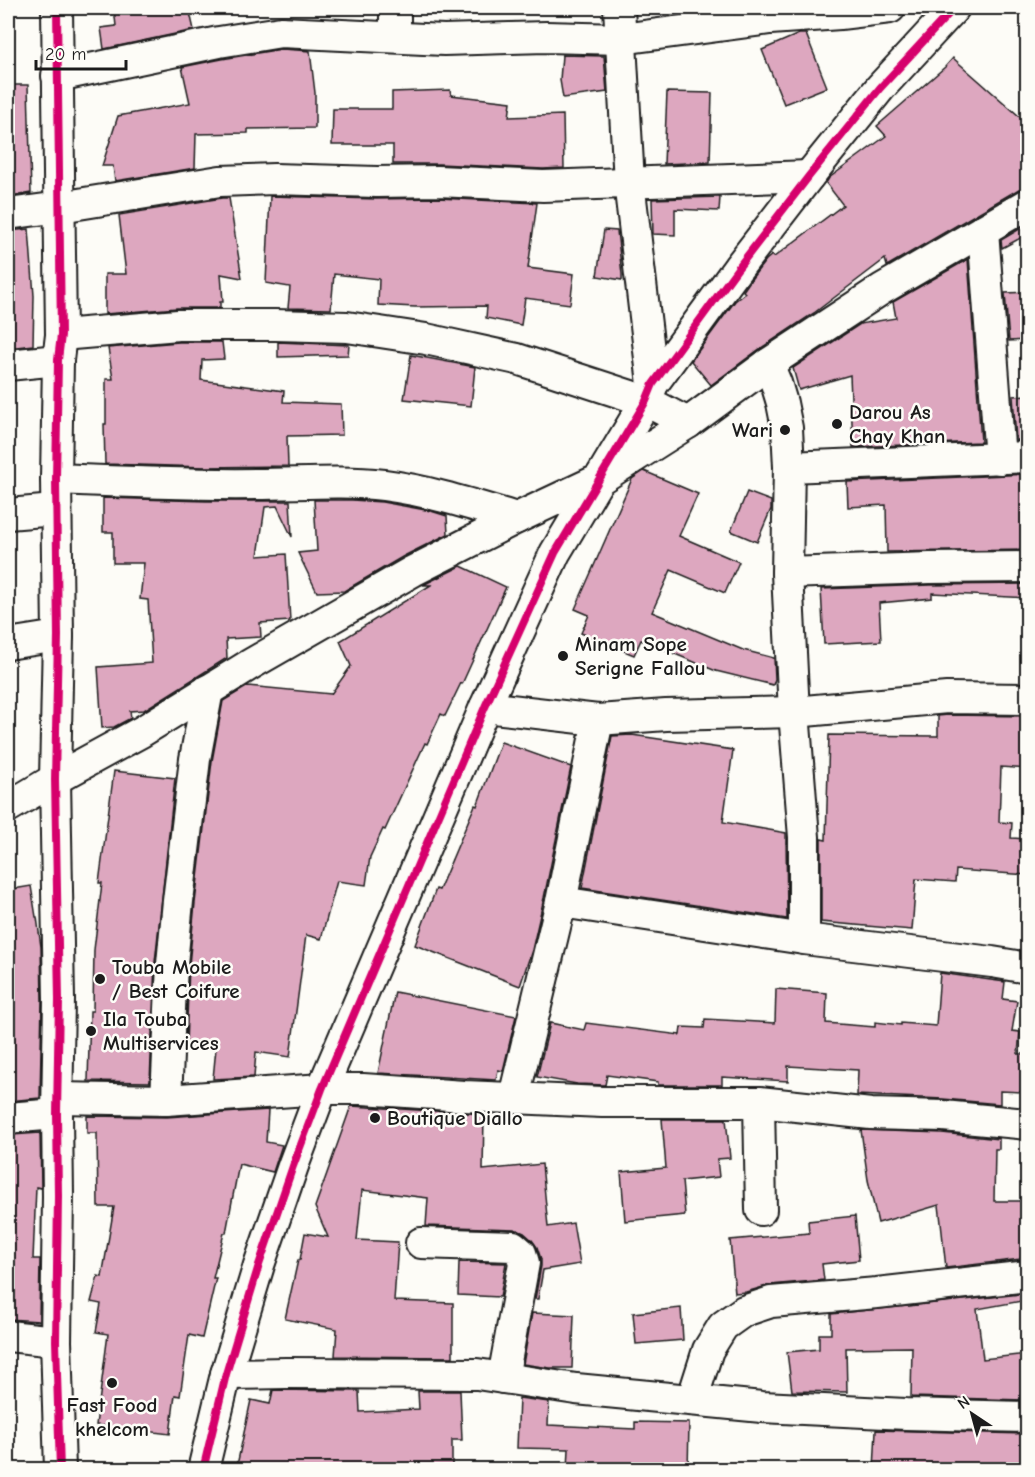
<svg xmlns="http://www.w3.org/2000/svg" width="1035" height="1477" font-family="'Comic Neue',sans-serif">
<style>
.building{fill:#dda7bf;stroke:#1c1c1c;stroke-width:1.5}
.lines{fill:none;stroke-linecap:round;stroke-linejoin:round}
.minor-casing{stroke:#1c1c1c;stroke-width:34}
.minor{stroke:#fdfcf7;stroke-width:30}
.cycleway-casing{stroke:#fdfcf7;stroke-width:11}
.cycleway{stroke:#d6006c;stroke-width:8}
.poi-dot{fill:#1c1c1c;stroke:#fdfcf7;stroke-width:2}
.labels{text-anchor:middle;stroke-width:5;stroke-linejoin:round;paint-order:stroke}
.poi-label{font-size:21px;font-weight:bold;fill:#1c1c1c;stroke:#fdfcf7;text-anchor:start}
</style>
<rect width="100%" height="100%" fill="#fdfcf7"/>
<filter id="ink" filterUnits="userSpaceOnUse"><feTurbulence type="fractalNoise" baseFrequency=".0167" numOctaves="2"/><feDisplacementMap in="SourceGraphic" scale="12" xChannelSelector="R" yChannelSelector="G"/><feConvolveMatrix kernelMatrix="1 2 1 2 8 2 1 2 1" color-interpolation-filters="sRGB"/></filter>
<g filter="url(#ink)">
<g class="building">
<polygon points="114,8 189,8 194,30 104,49 101,28 116,26"/>
<polygon points="799,34 806,34 827,87 784,104 762,50"/>
<polygon points="282,49 310,51 315,93 315,128 248,129 248,133 196,134 195,168 115,181 113,166 102,166 118,116 190,103 182,67 222,59"/>
<polygon points="562,55 604,56 607,92 563,98 560,80"/>
<polygon points="953,58 1028,124 1028,187 1019,189 887,266 885,259 814,313 758,350 711,385 691,361 735,301 745,293 743,291 752,278 766,260 772,255 774,257 843,205 826,183 829,178 886,136 877,126 945,67"/>
<polygon points="8,85 28,85 31,193 8,197"/>
<polygon points="450,90 451,95 511,102 509,117 563,115 564,168 543,169 439,164 393,164 393,145 332,145 333,109 392,109 392,92"/>
<polygon points="667,92 712,93 710,162 664,164"/>
<polygon points="270,196 376,199 438,198 537,203 528,268 574,274 570,304 525,298 521,325 486,318 487,306 415,307 378,305 379,279 334,274 331,309 288,308 290,287 266,283"/>
<polygon points="720,197 719,211 675,209 675,235 653,234 652,199"/>
<polygon points="222,198 229,198 242,278 221,274 223,302 220,302 220,308 177,308 105,314 105,274 126,274 119,215"/>
<polygon points="1028,224 1028,234 1002,248 1001,240"/>
<polygon points="29,229 34,296 33,345 8,348 8,231"/>
<polygon points="604,230 617,231 622,274 622,280 597,276"/>
<polygon points="968,259 981,442 853,447 850,375 799,390 793,368 860,324 896,318 893,302"/>
<polygon points="1028,292 1028,340 1009,341 1005,293"/>
<polygon points="179,342 222,342 224,359 202,360 201,380 284,391 283,402 341,404 342,435 287,436 288,466 206,467 105,464 104,424 106,424 106,379 113,379 108,348"/>
<polygon points="278,342 349,345 348,355 278,357"/>
<polygon points="411,355 475,367 471,406 404,399"/>
<polygon points="1028,395 1028,440 1016,440 1013,396"/>
<polygon points="644,471 698,494 679,536 739,562 725,593 671,570 652,612 743,650 774,658 775,679 773,685 716,671 641,640 634,655 581,633 589,615 575,609 632,479"/>
<polygon points="1028,474 1028,550 887,552 886,505 848,507 847,482"/>
<polygon points="747,492 771,501 771,509 757,542 731,531"/>
<polygon points="103,498 206,501 290,501 292,537 277,506 265,507 258,556 286,554 290,621 260,623 261,637 226,639 227,658 144,710 130,711 131,718 114,727 102,728 98,667 152,663 148,600 140,599 144,563 113,563 113,532 103,532"/>
<polygon points="314,500 352,500 382,502 431,511 447,516 448,534 404,556 344,591 317,592 298,553 317,551"/>
<polygon points="461,566 506,587 462,684 461,683 445,716 441,714 427,744 425,743 385,830 383,829 370,857 366,885 337,881 321,939 306,935 290,1057 256,1052 254,1077 213,1079 216,1048 186,1046 189,965 195,903 212,761 223,701 248,686 331,694 351,666 340,641 431,585 423,585"/>
<polygon points="1028,584 1028,598 932,593 932,598 879,603 881,641 824,644 821,589 930,585"/>
<polygon points="948,715 1028,716 1028,769 1001,767 999,822 1012,823 1011,838 1028,839 1028,875 956,870 955,882 916,879 912,930 821,922 821,839 826,840 829,735 938,736 938,716"/>
<polygon points="632,735 733,750 723,822 786,833 787,919 582,888 612,736"/>
<polygon points="501,742 571,767 544,898 532,950 520,986 415,945 436,889 439,890 475,805 477,806"/>
<polygon points="114,771 175,778 155,962 150,1082 88,1081 90,1011 93,1011 94,950 102,883 99,883"/>
<polygon points="31,886 36,917 37,917 41,947 42,1000 40,1098 8,1101 8,890"/>
<polygon points="940,973 1005,982 1003,999 1017,1001 1012,1031 1020,1032 1018,1054 1026,1054 1023,1092 1000,1091 1000,1104 943,1099 857,1095 858,1070 788,1066 788,1081 722,1077 722,1085 658,1085 658,1082 607,1075 605,1085 577,1084 537,1077 550,1023 584,1030 586,1023 680,1035 681,1027 704,1028 705,1019 775,1023 776,989 827,993 826,1023 875,1027 875,1022 901,1025 901,1023 936,1026"/>
<polygon points="395,992 516,1016 503,1071 498,1070 496,1080 378,1073"/>
<polygon points="351,1106 484,1114 483,1170 542,1164 548,1227 573,1223 580,1264 543,1270 538,1299 535,1299 541,1266 541,1259 537,1247 532,1240 524,1233 514,1229 426,1226 428,1198 362,1190 357,1240 398,1242 394,1301 453,1303 453,1357 335,1356 337,1329 285,1319 298,1260 300,1260 305,1233 328,1237 315,1207"/>
<polygon points="268,1110 266,1142 282,1145 273,1172 239,1164 226,1233 224,1233 213,1278 216,1278 202,1338 189,1335 180,1396 175,1395 170,1434 96,1425 108,1334 96,1332 101,1304 91,1302 98,1276 102,1277 114,1207 98,1207 97,1133 87,1133 87,1116 167,1117"/>
<polygon points="662,1119 726,1119 730,1158 717,1159 719,1177 682,1181 685,1215 625,1221 621,1172 666,1168"/>
<polygon points="861,1130 942,1133 999,1139 999,1149 995,1149 994,1201 1028,1201 1028,1257 1021,1257 1021,1259 946,1268 939,1205 878,1223 868,1180"/>
<polygon points="40,1133 41,1188 36,1187 33,1259 40,1259 39,1321 8,1319 8,1208 12,1135"/>
<polygon points="855,1216 859,1260 822,1264 824,1280 770,1285 746,1292 735,1293 730,1240 809,1233 808,1221"/>
<polygon points="459,1262 506,1263 500,1297 458,1295"/>
<polygon points="1021,1294 1022,1301 977,1309 983,1359 1028,1354 1028,1400 911,1397 912,1347 846,1348 847,1392 792,1391 787,1352 819,1349 819,1334 831,1334 831,1314"/>
<polygon points="681,1308 683,1340 636,1344 633,1313"/>
<polygon points="532,1313 574,1315 572,1368 550,1368 523,1364"/>
<polygon points="273,1390 359,1391 360,1412 419,1409 418,1391 460,1391 462,1440 452,1440 452,1470 236,1470 251,1400 270,1404"/>
<polygon points="519,1398 549,1402 548,1425 635,1429 635,1422 689,1423 688,1470 568,1469 569,1449 517,1448"/>
<polygon points="876,1430 1028,1434 1028,1470 874,1470"/>
</g>
<g class="lines">
<defs>
<g id="minor">
<polyline points="57,8 61,335 58,360 56,479 58,636 55,779 59,1000 57,1114 58,1196 56,1341 60,1470"/>
<polyline points="619,8 629,182 653,384"/>
<polyline points="395,37 395,8"/>
<polyline points="57,76 219,42 281,32 444,40 546,37 621,39 770,19 840,14 890,8"/>
<polyline points="8,214 60,207 220,181 274,179 377,182 438,181 543,186 809,176"/>
<polyline points="983,230 1000,459"/>
<polyline points="61,335 178,325 275,325 347,327 426,339 517,359 646,401 688,423"/>
<polyline points="768,364 776,383 782,403 787,428 789,467 787,573 794,712 804,837 804,939"/>
<polyline points="8,365 58,360"/>
<polyline points="789,467 1028,457"/>
<path d="M56,479C123,482 189,485 256,484C299,484 342,480 384,485C430,491 473,505 517,518"/>
<polyline points="8,514 55,510"/>
<polyline points="787,573 930,568 1028,567"/>
<polyline points="8,644 58,636"/>
<polyline points="485,707 598,720 666,715 794,712 947,698 1028,699"/>
<polyline points="8,807 55,779 141,732 251,664 413,571 517,518 600,479 688,423 768,364 882,289 1028,204"/>
<polyline points="561,902 804,939 992,962 1028,968"/>
<polyline points="514,1097 561,902 598,720"/>
<polyline points="58,1098 166,1100 322,1089 363,1089 464,1096 602,1102 759,1102 871,1114 943,1116 1028,1124"/>
<polyline points="166,1100 172,964 178,901 195,759 208,690"/>
<polyline points="759,1102 761,1210"/>
<polyline points="8,1118 57,1114"/>
<polyline points="421,1243 513,1246 521,1253 524,1263 503,1378"/>
<polyline points="8,1336 56,1341"/>
<polyline points="226,1374 286,1373 477,1374 576,1389 762,1407 906,1414 1028,1417"/>
<polyline points="692,1400 708,1350 723,1326 744,1311 771,1302 877,1293 1028,1276"/>
<polyline points="203,1470 226,1374 259,1265 293,1166 322,1089 485,707 555,553 646,401 653,384 738,268 809,176 880,88 954,8"/>
</g>
</defs>
<use href="#minor" class="minor-casing"/>
<use href="#minor" class="minor"/>
<defs>
<g id="cycleway">
<polyline points="57,8 61,335 58,360 56,479 58,636 55,779 59,1000 57,1114 58,1196 56,1341 60,1470"/>
<polyline points="203,1470 226,1374 259,1265 293,1166 322,1089 485,707 555,553 646,401 653,384 738,268 809,176 880,88 954,8"/>
</g>
</defs>
<use href="#cycleway" class="cycleway-casing"/>
<use href="#cycleway" class="cycleway"/>
</g>
</g>
<g class="poi-dot">
<circle cx="837" cy="424" r="6"/>
<circle cx="785" cy="430" r="6"/>
<circle cx="563" cy="656" r="6"/>
<circle cx="100" cy="979" r="6"/>
<circle cx="91" cy="1031" r="6"/>
<circle cx="375" cy="1118" r="6"/>
<circle cx="112" cy="1383" r="6"/>
</g>
<g class="labels">
<g class="poi-label">
<text x="849" y="419">Darou As<tspan x="849" dy="24">Chay Khan</tspan></text>
<text x="773" y="437" text-anchor="end">Wari</text>
<text x="575" y="651">Minam Sope<tspan x="575" dy="24">Serigne Fallou</tspan></text>
<text x="112" y="974">Touba Mobile<tspan x="112" dy="24">/ Best Coifure</tspan></text>
<text x="103" y="1026">Ila Touba<tspan x="103" dy="24">Multiservices</tspan></text>
<text x="387" y="1125">Boutique Diallo</text>
<text x="112" y="1412" text-anchor="middle">Fast Food<tspan x="112" dy="24">khelcom</tspan></text>
</g>
</g>
<rect width="1035" height="1477" fill="none" stroke="#fdfcf7" stroke-width="30"/>
<rect x="15" y="15" width="1005" height="1447" fill="none" stroke="#1c1c1c" stroke-width="2" filter="url(#ink)"/>
<g transform="translate(972 1414) rotate(324)" stroke="#fdfcf7" stroke-width="4.5" paint-order="stroke">
<path d="M0-4.5L10 22L0 15L-10 22Z" fill="#1c1c1c"/>
<text y="-9" font-size="16" font-weight="bold" text-anchor="middle" fill="#1c1c1c">N</text>
</g>
<path d="M36 60v9h90v-9" fill="none" stroke="#1c1c1c" stroke-width="3"/>
<text x="45" y="60" font-size="18" fill="#1c1c1c" stroke="#fdfcf7" stroke-width="4.5" paint-order="stroke">20 m</text>
</svg>
